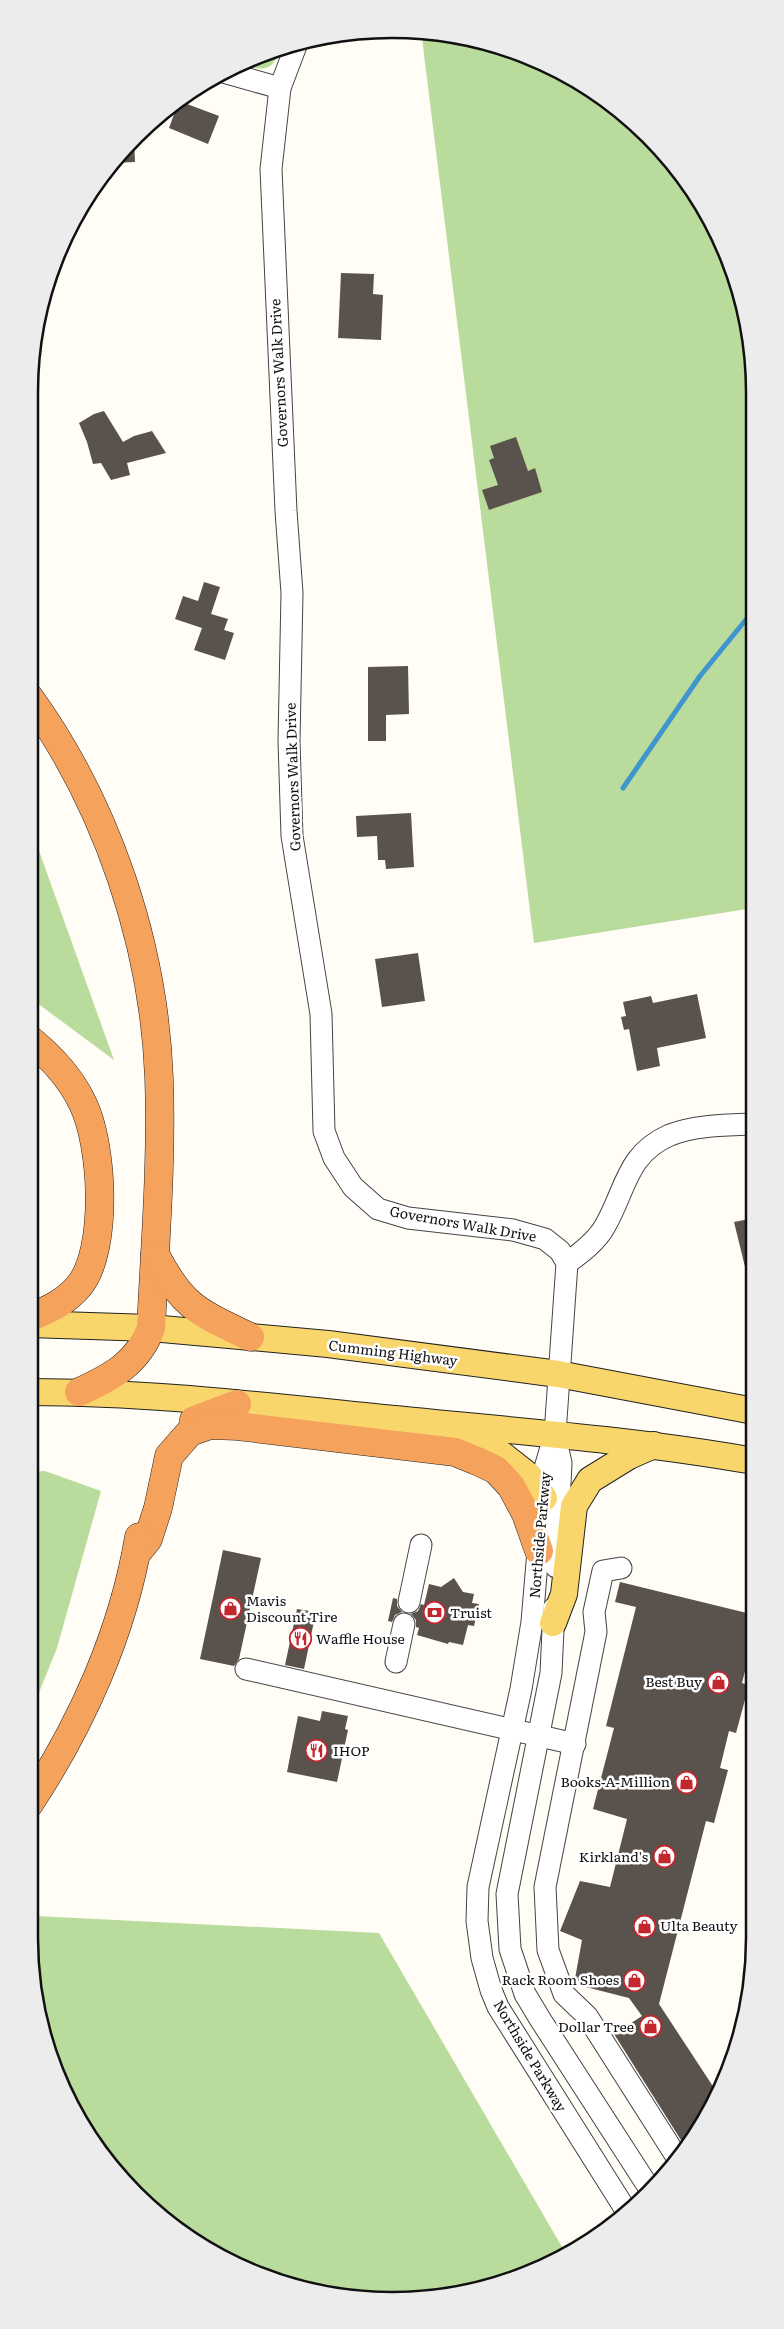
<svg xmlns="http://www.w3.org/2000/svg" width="784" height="2329" font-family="Literata,serif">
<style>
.forest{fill:#b9dc9c}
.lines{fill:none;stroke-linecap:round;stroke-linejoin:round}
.stream{stroke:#3f96cf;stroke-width:5}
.building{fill:#5a524d}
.minor-casing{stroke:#444;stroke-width:23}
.major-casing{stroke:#222;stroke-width:28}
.highway-casing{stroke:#222;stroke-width:29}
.minor{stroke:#fff;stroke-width:21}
.major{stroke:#f9d66b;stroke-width:26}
.highway{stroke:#f5a25d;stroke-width:28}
.labels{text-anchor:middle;stroke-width:5;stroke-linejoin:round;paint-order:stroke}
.street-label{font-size:14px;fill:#111;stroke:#fff}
.poi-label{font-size:14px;fill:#111;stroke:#fff;text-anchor:start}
.rim{fill:none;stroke:#111;stroke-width:2.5}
</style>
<rect width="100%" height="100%" fill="#fffdf5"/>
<g class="forest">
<polygon points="421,30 486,41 574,78 665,153 727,253 752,345 753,908 534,943"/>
<path d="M283,46C272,68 271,71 246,67L248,61Z"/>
<polygon points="29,823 114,1060 29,997"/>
<polygon points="29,1154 35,1167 29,1217"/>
<polygon points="45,1471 101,1491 57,1648 29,1717 29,1472"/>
<polygon points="35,1916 379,1933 565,2252 486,2288 416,2299 345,2297 231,2263 171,2225 119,2177 56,2076 36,2008 29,1921"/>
</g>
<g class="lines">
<polyline class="stream" points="623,788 700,676 753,611"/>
</g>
<g class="building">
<polygon points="179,101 219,116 208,144 169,128"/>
<polygon points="134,139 135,162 112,163"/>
<polygon points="341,273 374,274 373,294 383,295 381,340 338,338"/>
<polygon points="104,411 123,442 134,436 152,431 166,453 127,463 130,475 111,480 101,463 93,464 87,442 79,423 94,414"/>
<polygon points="516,437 528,471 535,468 542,492 489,510 482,490 498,485 489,460 494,458 490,446"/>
<polygon points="204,582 220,587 211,614 228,619 224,630 234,633 225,660 194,650 202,628 175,619 183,596 198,601"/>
<polygon points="408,666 409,714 386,715 386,741 368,741 368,667"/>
<polygon points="411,813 414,867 386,869 385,860 378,860 377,836 357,837 356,816"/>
<polygon points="418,953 425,1001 382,1007 375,959"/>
<polygon points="697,994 706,1038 657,1048 660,1066 637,1071 629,1029 624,1030 621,1017 626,1016 623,1002 651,996 653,1003"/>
<polygon points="754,1218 754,1282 749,1283 734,1222"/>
<polygon points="223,1550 261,1558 239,1659 234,1666 200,1659"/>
<polygon points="454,1578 463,1592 474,1594 472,1603 479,1604 474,1626 468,1625 463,1645 449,1642 448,1644 417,1635 419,1628 416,1627 416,1620 411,1614 418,1611 421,1604 424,1605 429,1584 441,1587"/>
<polygon points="620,1582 755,1615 755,1631 742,1683 749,1685 736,1733 729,1731 720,1768 728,1770 714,1823 706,1821 659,2004 716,2091 694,2139 686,2148 614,2034 642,2016 629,1998 574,1984 582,1940 560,1931 580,1881 610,1887 627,1819 593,1809 614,1728 606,1726 636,1607 615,1602"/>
<polygon points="393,1598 397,1599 397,1606 402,1612 395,1615 392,1622 388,1621"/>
<polygon points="297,1609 316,1612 304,1669 285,1665"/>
<polygon points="322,1711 348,1716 345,1729 348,1730 337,1782 287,1772 298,1716 320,1721"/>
</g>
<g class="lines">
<defs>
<g id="minor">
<polyline points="297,43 280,88 271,169 286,511 292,593 289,741 292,836 321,1014 324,1131 334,1158 353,1187 378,1209 408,1218 513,1230 545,1239 560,1251 567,1263 555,1434 545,1468 532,1622 521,1689 478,1887 477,1921 482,1958 491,1990 498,2007 627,2212"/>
<polyline points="223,72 280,88"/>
<path d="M567,1263C581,1253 597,1241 605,1226C626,1190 626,1154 670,1135C695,1125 727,1125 754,1124"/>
<polyline points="555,1436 561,1463 556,1567"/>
<polyline points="621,1568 603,1571 594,1612 596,1632 545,1887 548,1950 564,1994 587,2016 678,2159"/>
<polyline points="409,1602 421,1545"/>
<polyline points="554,1608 551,1673 507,1894 510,1949 525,1994 540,2019 651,2191"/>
<polyline points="396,1662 404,1624"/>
<polyline points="246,1669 575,1744"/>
</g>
<g id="major">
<polyline points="29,1324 151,1328 328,1344 558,1374 754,1411"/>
<path d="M29,1392C151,1392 273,1407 394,1419C515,1431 635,1440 754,1461"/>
<polyline points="456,1431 501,1454 529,1476 544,1498"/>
<polyline points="553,1623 564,1594 574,1506 590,1480 629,1456 654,1445"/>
</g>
<g id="highway">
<path d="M29,697C107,805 154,944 159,1078C162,1161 155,1245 151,1328C138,1363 112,1377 79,1392"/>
<path d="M29,1039C50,1056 70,1077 82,1102C103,1142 109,1250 79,1286C66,1302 48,1310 29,1318"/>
<path d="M155,1254C182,1307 198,1312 250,1337"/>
<polyline points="194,1420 237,1404"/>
<polyline points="136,1554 148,1539 158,1508 169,1456 190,1432 210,1425 237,1426 455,1452 477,1461 496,1470 511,1486 526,1514 539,1551"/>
<path d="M29,1804C82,1724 123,1632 139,1537"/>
</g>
</defs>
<use href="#minor" class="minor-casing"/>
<use href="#major" class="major-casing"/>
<use href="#highway" class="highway-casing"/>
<use href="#minor" class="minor"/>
<use href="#major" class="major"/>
<use href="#highway" class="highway"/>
</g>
<defs>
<symbol id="shop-ring" viewBox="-11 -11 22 22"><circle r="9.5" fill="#fff" stroke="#c4262e" stroke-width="1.5"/><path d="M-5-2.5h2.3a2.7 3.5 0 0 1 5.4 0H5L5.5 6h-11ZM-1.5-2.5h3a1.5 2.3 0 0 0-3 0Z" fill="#c4262e"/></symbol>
<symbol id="bank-ring" viewBox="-11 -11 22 22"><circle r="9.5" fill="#fff" stroke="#c4262e" stroke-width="1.5"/><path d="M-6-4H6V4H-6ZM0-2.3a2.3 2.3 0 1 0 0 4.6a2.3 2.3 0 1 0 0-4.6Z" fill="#c4262e"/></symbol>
<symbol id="restaurant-ring" viewBox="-11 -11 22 22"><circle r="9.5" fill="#fff" stroke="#c4262e" stroke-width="1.5"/><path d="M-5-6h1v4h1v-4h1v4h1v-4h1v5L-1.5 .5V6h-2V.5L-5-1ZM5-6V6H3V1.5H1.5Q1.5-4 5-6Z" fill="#c4262e"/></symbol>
</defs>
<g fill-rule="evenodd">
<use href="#shop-ring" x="218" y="1596" width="25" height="25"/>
<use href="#bank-ring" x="422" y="1600" width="25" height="25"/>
<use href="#restaurant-ring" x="288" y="1626" width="25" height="25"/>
<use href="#shop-ring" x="706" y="1670" width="25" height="25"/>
<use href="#restaurant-ring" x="304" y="1738" width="25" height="25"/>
<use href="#shop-ring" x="674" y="1770" width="25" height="25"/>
<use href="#shop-ring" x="652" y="1844" width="25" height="25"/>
<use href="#shop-ring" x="632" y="1914" width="25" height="25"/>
<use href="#shop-ring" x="622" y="1968" width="25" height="25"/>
<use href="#shop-ring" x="638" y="2014" width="25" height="25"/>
</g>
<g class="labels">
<g class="street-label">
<text transform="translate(279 373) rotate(-93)" y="5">Governors Walk Drive</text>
<text transform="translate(293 777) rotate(-92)" y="5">Governors Walk Drive</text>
<text transform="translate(463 1224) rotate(10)" y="5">Governors Walk Drive</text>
<text transform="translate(393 1353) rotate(7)" y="5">Cumming Highway</text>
<text transform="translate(540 1535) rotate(-85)" y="5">Northside Parkway</text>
<text transform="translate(530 2056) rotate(59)" y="5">Northside Parkway</text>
</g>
<g class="poi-label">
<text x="246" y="1606">Mavis<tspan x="246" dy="16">Discount Tire</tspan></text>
<text x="450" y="1618">Truist</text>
<text x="316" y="1644">Waffle House</text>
<text x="702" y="1687" text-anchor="end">Best Buy</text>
<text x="333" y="1756">IHOP</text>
<text x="670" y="1787" text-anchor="end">Books-A-Million</text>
<text x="648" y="1862" text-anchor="end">Kirkland's</text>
<text x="660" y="1931">Ulta Beauty</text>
<text x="619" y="1985" text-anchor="end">Rack Room Shoes</text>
<text x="634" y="2032" text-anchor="end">Dollar Tree</text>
</g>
</g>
<path d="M0 0H784V2329H0ZM392 38H392A354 354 0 0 1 746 392V1938A354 354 0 0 1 392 2292H392A354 354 0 0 1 38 1938V392A354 354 0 0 1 392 38Z" fill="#ececec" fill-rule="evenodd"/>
<path class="rim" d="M392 38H392A354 354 0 0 1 746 392V1938A354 354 0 0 1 392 2292H392A354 354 0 0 1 38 1938V392A354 354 0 0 1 392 38Z"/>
</svg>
